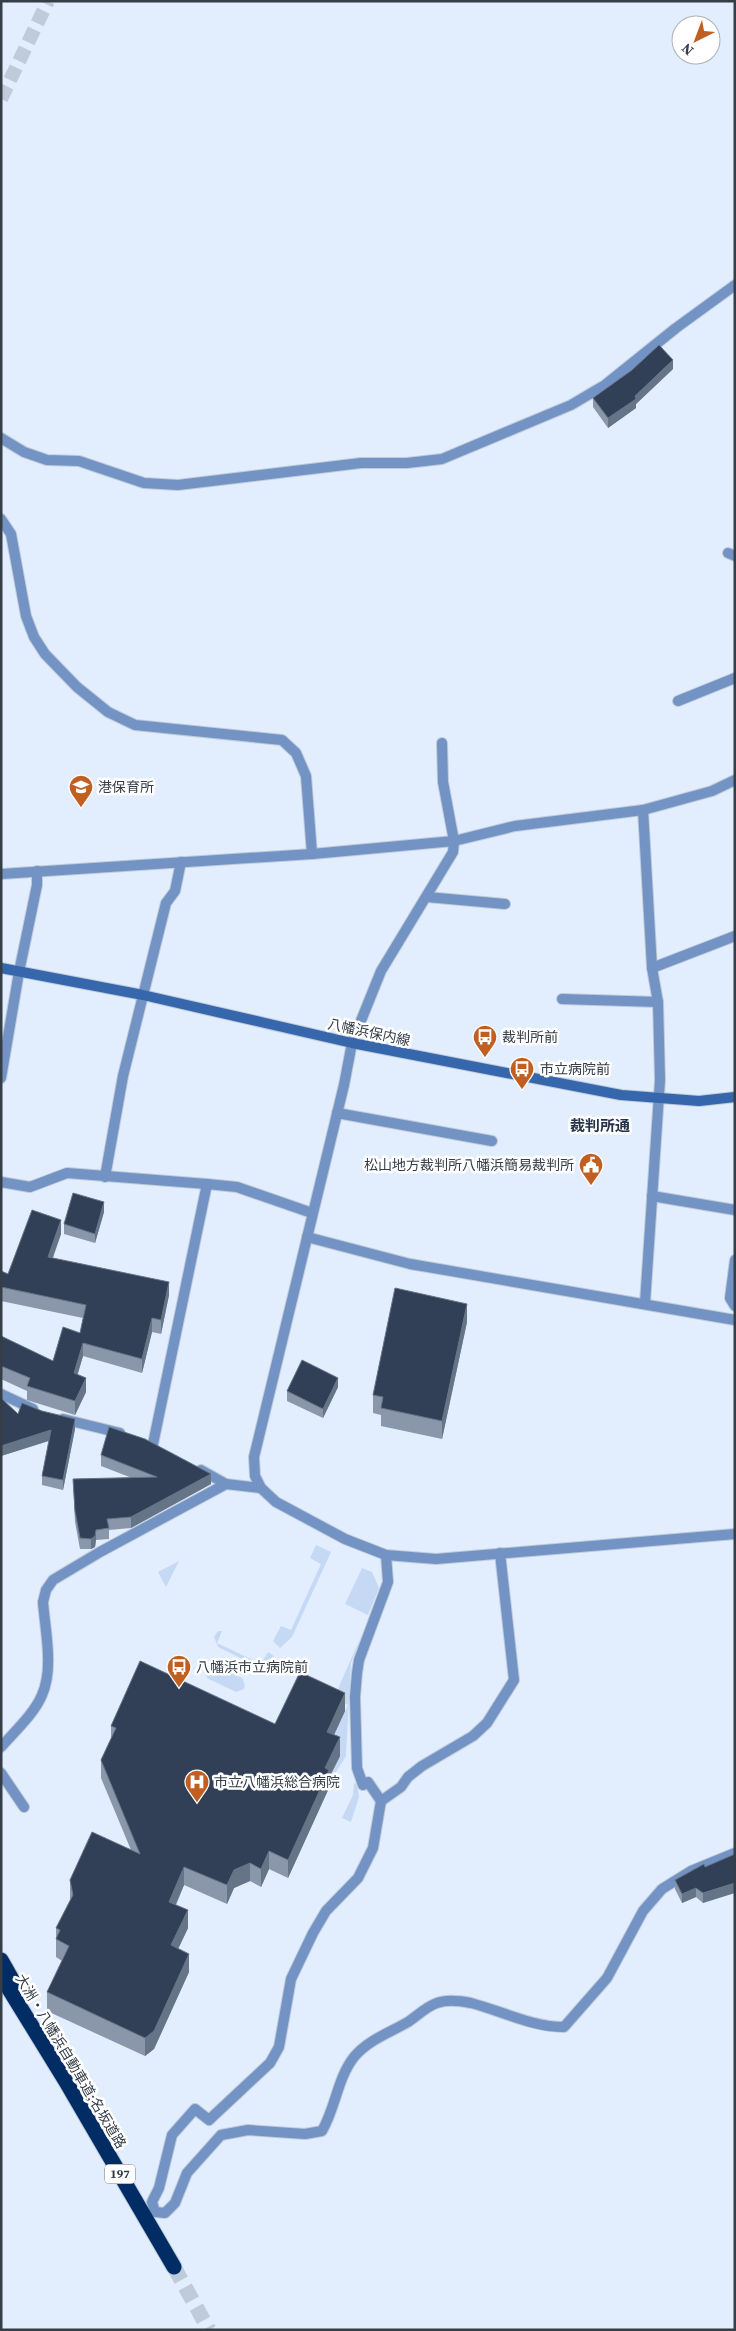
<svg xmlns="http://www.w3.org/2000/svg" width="736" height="2331" font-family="'Source Serif 4','Noto Sans JP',serif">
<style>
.green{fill:#c5d9f5}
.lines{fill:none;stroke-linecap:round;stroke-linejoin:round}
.trunk-tunnel{stroke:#bfcbd9;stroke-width:14;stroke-dasharray:14 7;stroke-linecap:butt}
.motorway-tunnel{stroke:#bfcbd9;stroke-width:15;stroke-dasharray:15 8;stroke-linecap:butt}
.minor-casing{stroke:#bfcbd9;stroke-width:12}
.secondary-casing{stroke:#bfcbd9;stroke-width:12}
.motorway-casing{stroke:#bfcbd9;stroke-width:17}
.minor{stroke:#7293c3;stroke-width:10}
.secondary{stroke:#3666ab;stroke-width:10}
.motorway{stroke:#022d64;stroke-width:15}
.wall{fill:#8a97aa}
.shaded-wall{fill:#667488}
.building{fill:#314056;stroke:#667488}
.labels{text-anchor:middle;stroke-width:5;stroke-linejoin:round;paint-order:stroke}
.shield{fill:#fff;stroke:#72777e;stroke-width:1}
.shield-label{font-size:12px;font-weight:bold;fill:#353d47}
.poi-label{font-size:14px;fill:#353d47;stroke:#fff;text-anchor:start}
.street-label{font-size:14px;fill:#353d47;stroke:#fff}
.neighbourhood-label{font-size:15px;font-weight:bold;fill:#253349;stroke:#fff}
</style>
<rect width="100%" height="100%" fill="#e2eefe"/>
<g class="green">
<polygon points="316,1545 331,1552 292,1637 280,1648 273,1641 281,1626 291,1630 321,1564 310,1558"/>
<polygon points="179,1561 166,1587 158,1572"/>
<polygon points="362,1568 372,1572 379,1588 368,1615 345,1604"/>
<polygon points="218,1631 222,1631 217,1643 259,1663 262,1662 268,1652 274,1656 263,1665 255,1665 218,1647 214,1637"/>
<polygon points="362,1634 351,1663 346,1756 333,1777 330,1776 339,1756 327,1750 348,1705 334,1698"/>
<polygon points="210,1665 242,1678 245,1685 244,1689 236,1692 207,1678 205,1669"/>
<polygon points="357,1782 359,1797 351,1822 342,1818 353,1795 354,1784"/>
</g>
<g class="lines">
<polyline class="trunk-tunnel" points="1,99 48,1"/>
<polyline class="motorway-tunnel" points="174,2267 209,2330"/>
<defs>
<g id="minor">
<polyline points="1,438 24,452 47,460 79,461 144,483 178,485 361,463 407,463 442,459 571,405 605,385 676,328 735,285"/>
<polyline points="1,519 11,534 26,616 34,637 45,654 77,687 108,712 135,725 282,740 296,753 306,776 312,854"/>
<polyline points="728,553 735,556"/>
<polyline points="678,701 735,678"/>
<polyline points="442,743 443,782 454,841 453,852 381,971 352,1043 344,1085 254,1457 255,1476 261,1488 276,1502 345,1539 386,1555 436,1559 735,1534"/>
<polyline points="643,810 652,968 658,1002 660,1080 645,1303"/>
<polyline points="1,874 312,854 454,841 515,826 643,810 712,791 735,780"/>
<polyline points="427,897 505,904"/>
<polyline points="652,968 735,936"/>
<polyline points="562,999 658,1002"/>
<polyline points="1,1078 19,972 37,885 37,871"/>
<polyline points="337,1113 492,1141"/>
<polyline points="105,1177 123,1076 166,903 175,891 181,862"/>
<polyline points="1,1182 30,1187 67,1173 207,1184 237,1187 312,1213"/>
<polyline points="652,1196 735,1210"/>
<polyline points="307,1237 410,1264 735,1320"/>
<polyline points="735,1260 730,1298 735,1306"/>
<polyline points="1,1394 33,1409"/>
<polyline points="63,1419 120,1433"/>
<polyline points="153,1444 207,1184"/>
<polyline points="201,1470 226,1484 261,1488"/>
<path d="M386,1555L388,1582L359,1660L357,1673L355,1697L357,1768L363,1785L368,1782L381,1801L373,1848L358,1878L326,1911L313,1933L291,1979L279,2047L270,2063L209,2120L195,2109L172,2135L159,2188L152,2202L155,2212L165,2213L175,2203L187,2173L221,2135L248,2130L305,2134L322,2131C336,2107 337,2079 354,2057C368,2040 389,2033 408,2022C417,2016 427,2006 437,2003C447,1999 461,2001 471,2003C502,2011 532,2027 564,2027L607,1978L643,1911L662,1889L691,1871L735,1853"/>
<path d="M1,1747C15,1731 34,1714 42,1695C54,1668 45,1630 43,1602L46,1590L53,1580L100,1552L226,1484"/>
<polyline points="1,1773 24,1807"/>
<polyline points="381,1801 401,1787 408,1777 422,1766 473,1736 487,1723 514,1680 500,1553"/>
</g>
<polyline id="secondary" points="1,968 143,995 352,1043 621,1095 699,1101 735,1097"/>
<g id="motorway">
<polyline points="1,1960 14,1983"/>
<polyline points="1,1976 65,2080 174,2267"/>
</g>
</defs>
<use href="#minor" class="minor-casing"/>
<use href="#secondary" class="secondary-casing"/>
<use href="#motorway" class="motorway-casing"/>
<use href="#minor" class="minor"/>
<use href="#secondary" class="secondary"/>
<use href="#motorway" class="motorway"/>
</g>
<g class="wall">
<polygon points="673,369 636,404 636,408 608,428 593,407 593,398"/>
<polygon points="104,1212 95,1243 64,1234 64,1224"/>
<polygon points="61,1234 53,1258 169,1295 161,1334 152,1332 142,1373 83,1356 77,1375 86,1392 75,1415 27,1400 27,1391 1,1379 1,1336 53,1361 80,1333 83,1318 1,1301 1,1271 8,1274"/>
<polygon points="467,1322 442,1439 381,1426 381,1415 373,1413 373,1395"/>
<polygon points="338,1387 323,1418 287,1401 287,1391"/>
<polygon points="1,1398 18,1414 75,1429 63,1490 42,1485 42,1476 49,1441 1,1456"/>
<polygon points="101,1455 211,1484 131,1528 109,1530 109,1539 96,1540 95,1547 91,1549 80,1549 75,1522 73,1479 132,1478 101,1466"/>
<polygon points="345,1711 334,1735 340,1756 329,1778 329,1788 288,1878 269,1869 261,1887 250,1881 234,1888 227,1904 184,1885 176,1905 188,1928 178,1949 189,1972 154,2049 145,2056 47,2011 47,1992 62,1961 56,1957 56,1928 70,1900 70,1880 131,1850 101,1778 101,1760 111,1739 111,1726 275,1724"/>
<polygon points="704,1864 703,1903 696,1897 682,1903 675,1889 675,1880"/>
</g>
<g class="shaded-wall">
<polygon points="673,360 673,369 636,404 636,408 608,428 608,418 635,396"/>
<polygon points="104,1202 104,1212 95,1243 95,1234"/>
<polygon points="61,1220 61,1234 48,1270 48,1257"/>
<polygon points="169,1282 169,1295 161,1334 161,1320"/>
<polygon points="467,1304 467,1322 442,1439 442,1421"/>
<polygon points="152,1318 152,1332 142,1373 142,1359"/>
<polygon points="83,1343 83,1356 74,1387 74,1373"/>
<polygon points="86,1378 86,1392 75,1415 75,1401"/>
<polygon points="338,1378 338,1387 323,1418 323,1409"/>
<polygon points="75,1419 75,1429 63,1490 63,1480"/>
<polygon points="51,1430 51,1440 1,1456 1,1446"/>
<polygon points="211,1474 211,1484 131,1528 131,1517"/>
<polygon points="96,1530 96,1540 95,1547 91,1549 91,1539"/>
<polygon points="345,1693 345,1711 327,1750 327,1732"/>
<polygon points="340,1737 340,1756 329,1778 329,1788 288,1878 288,1860 325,1768"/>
<polygon points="269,1851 269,1869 261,1887 261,1869"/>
<polygon points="250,1863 250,1881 234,1888 227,1904 227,1885 234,1870"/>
<polygon points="184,1867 184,1885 169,1920 169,1902"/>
<polygon points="735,1883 735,1893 703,1903 703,1893"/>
<polygon points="696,1888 696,1897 682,1903 682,1894"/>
<polygon points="188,1910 188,1928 171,1964 171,1945"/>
<polygon points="189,1954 189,1972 154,2049 145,2056 145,2038"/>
</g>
<g class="building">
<polygon points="659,345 673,360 635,396 636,399 608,418 593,398 632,370"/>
<polygon points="73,1193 104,1202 95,1234 64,1224"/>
<polygon points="32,1210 61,1220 48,1257 169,1282 161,1320 152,1318 142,1359 83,1343 74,1373 86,1378 75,1401 27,1386 30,1378 1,1366 1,1336 53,1361 63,1327 80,1333 86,1305 1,1287 1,1271 8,1274"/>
<polygon points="395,1288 467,1304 442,1421 381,1408 383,1397 373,1395"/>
<polygon points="302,1360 338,1378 323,1409 287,1391"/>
<polygon points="1,1398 18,1414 22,1403 42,1411 75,1419 63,1480 42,1476 51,1430 1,1446"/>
<polygon points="109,1427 145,1439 211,1474 131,1517 107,1519 109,1528 96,1530 95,1536 91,1539 80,1538 75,1511 73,1479 157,1477 101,1455"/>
<polygon points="140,1661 275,1724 300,1672 345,1693 327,1732 340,1737 325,1768 329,1770 288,1860 269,1851 261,1869 250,1863 234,1870 227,1885 184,1867 169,1902 188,1910 171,1945 189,1954 154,2031 145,2038 47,1992 69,1946 56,1939 60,1930 56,1928 73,1895 70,1880 92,1832 140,1854 101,1760 116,1728 111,1726"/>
<polygon points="735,1854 735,1883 703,1893 696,1888 682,1894 675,1880 704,1864 705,1867"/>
</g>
<defs>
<symbol id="school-pin" viewBox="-11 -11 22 30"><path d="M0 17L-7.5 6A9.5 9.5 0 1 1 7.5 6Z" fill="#c15f23" stroke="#fff"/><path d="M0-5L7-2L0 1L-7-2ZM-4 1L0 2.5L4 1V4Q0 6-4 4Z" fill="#fff"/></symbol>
<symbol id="bus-pin" viewBox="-11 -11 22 30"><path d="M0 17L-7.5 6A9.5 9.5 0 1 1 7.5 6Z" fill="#c15f23" stroke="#fff"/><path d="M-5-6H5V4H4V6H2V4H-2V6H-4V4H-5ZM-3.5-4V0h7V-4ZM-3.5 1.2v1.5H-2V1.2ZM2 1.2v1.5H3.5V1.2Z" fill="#fff"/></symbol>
<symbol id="civic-pin" viewBox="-11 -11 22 30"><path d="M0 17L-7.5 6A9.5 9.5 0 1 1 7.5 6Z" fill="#c15f23" stroke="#fff"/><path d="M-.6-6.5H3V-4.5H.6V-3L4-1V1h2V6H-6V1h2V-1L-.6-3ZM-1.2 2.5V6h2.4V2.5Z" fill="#fff"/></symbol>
<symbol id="hospital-pin" viewBox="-11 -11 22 30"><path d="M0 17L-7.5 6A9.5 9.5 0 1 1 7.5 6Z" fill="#c15f23" stroke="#fff"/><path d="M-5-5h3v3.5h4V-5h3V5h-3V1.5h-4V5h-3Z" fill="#fff"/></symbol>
</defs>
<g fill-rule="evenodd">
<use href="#school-pin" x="67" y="773" width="28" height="38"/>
<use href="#bus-pin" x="471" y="1023" width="28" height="38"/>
<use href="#bus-pin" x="508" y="1055" width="28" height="38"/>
<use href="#civic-pin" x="577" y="1151" width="28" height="38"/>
<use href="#bus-pin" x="165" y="1653" width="28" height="38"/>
<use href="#hospital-pin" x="183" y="1768" width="28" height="38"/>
</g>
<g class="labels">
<rect class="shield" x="105" y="2164.5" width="30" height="19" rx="4"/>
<g class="shield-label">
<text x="120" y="2178">197</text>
</g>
<g class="poi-label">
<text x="98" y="792">港保育所</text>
<text x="502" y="1042">裁判所前</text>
<text x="540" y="1074">市立病院前</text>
<text x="574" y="1170" text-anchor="end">松山地方裁判所八幡浜簡易裁判所</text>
<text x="196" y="1672">八幡浜市立病院前</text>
<text x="214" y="1787">市立八幡浜総合病院</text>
</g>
<g class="street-label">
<text transform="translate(369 1032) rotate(12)" y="5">八幡浜保内線</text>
<text transform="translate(71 2061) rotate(59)" y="5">大洲・八幡浜自動車道;名坂道路</text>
</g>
<g class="neighbourhood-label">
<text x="600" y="1131">裁判所通</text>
</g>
</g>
<rect width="736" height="2331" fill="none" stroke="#353d47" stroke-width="5"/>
<g transform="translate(696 40) rotate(222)"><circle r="24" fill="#ffffff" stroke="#aeb1b5"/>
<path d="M0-4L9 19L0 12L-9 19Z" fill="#c15f23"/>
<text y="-8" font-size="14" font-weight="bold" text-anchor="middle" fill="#353d47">N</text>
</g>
</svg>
